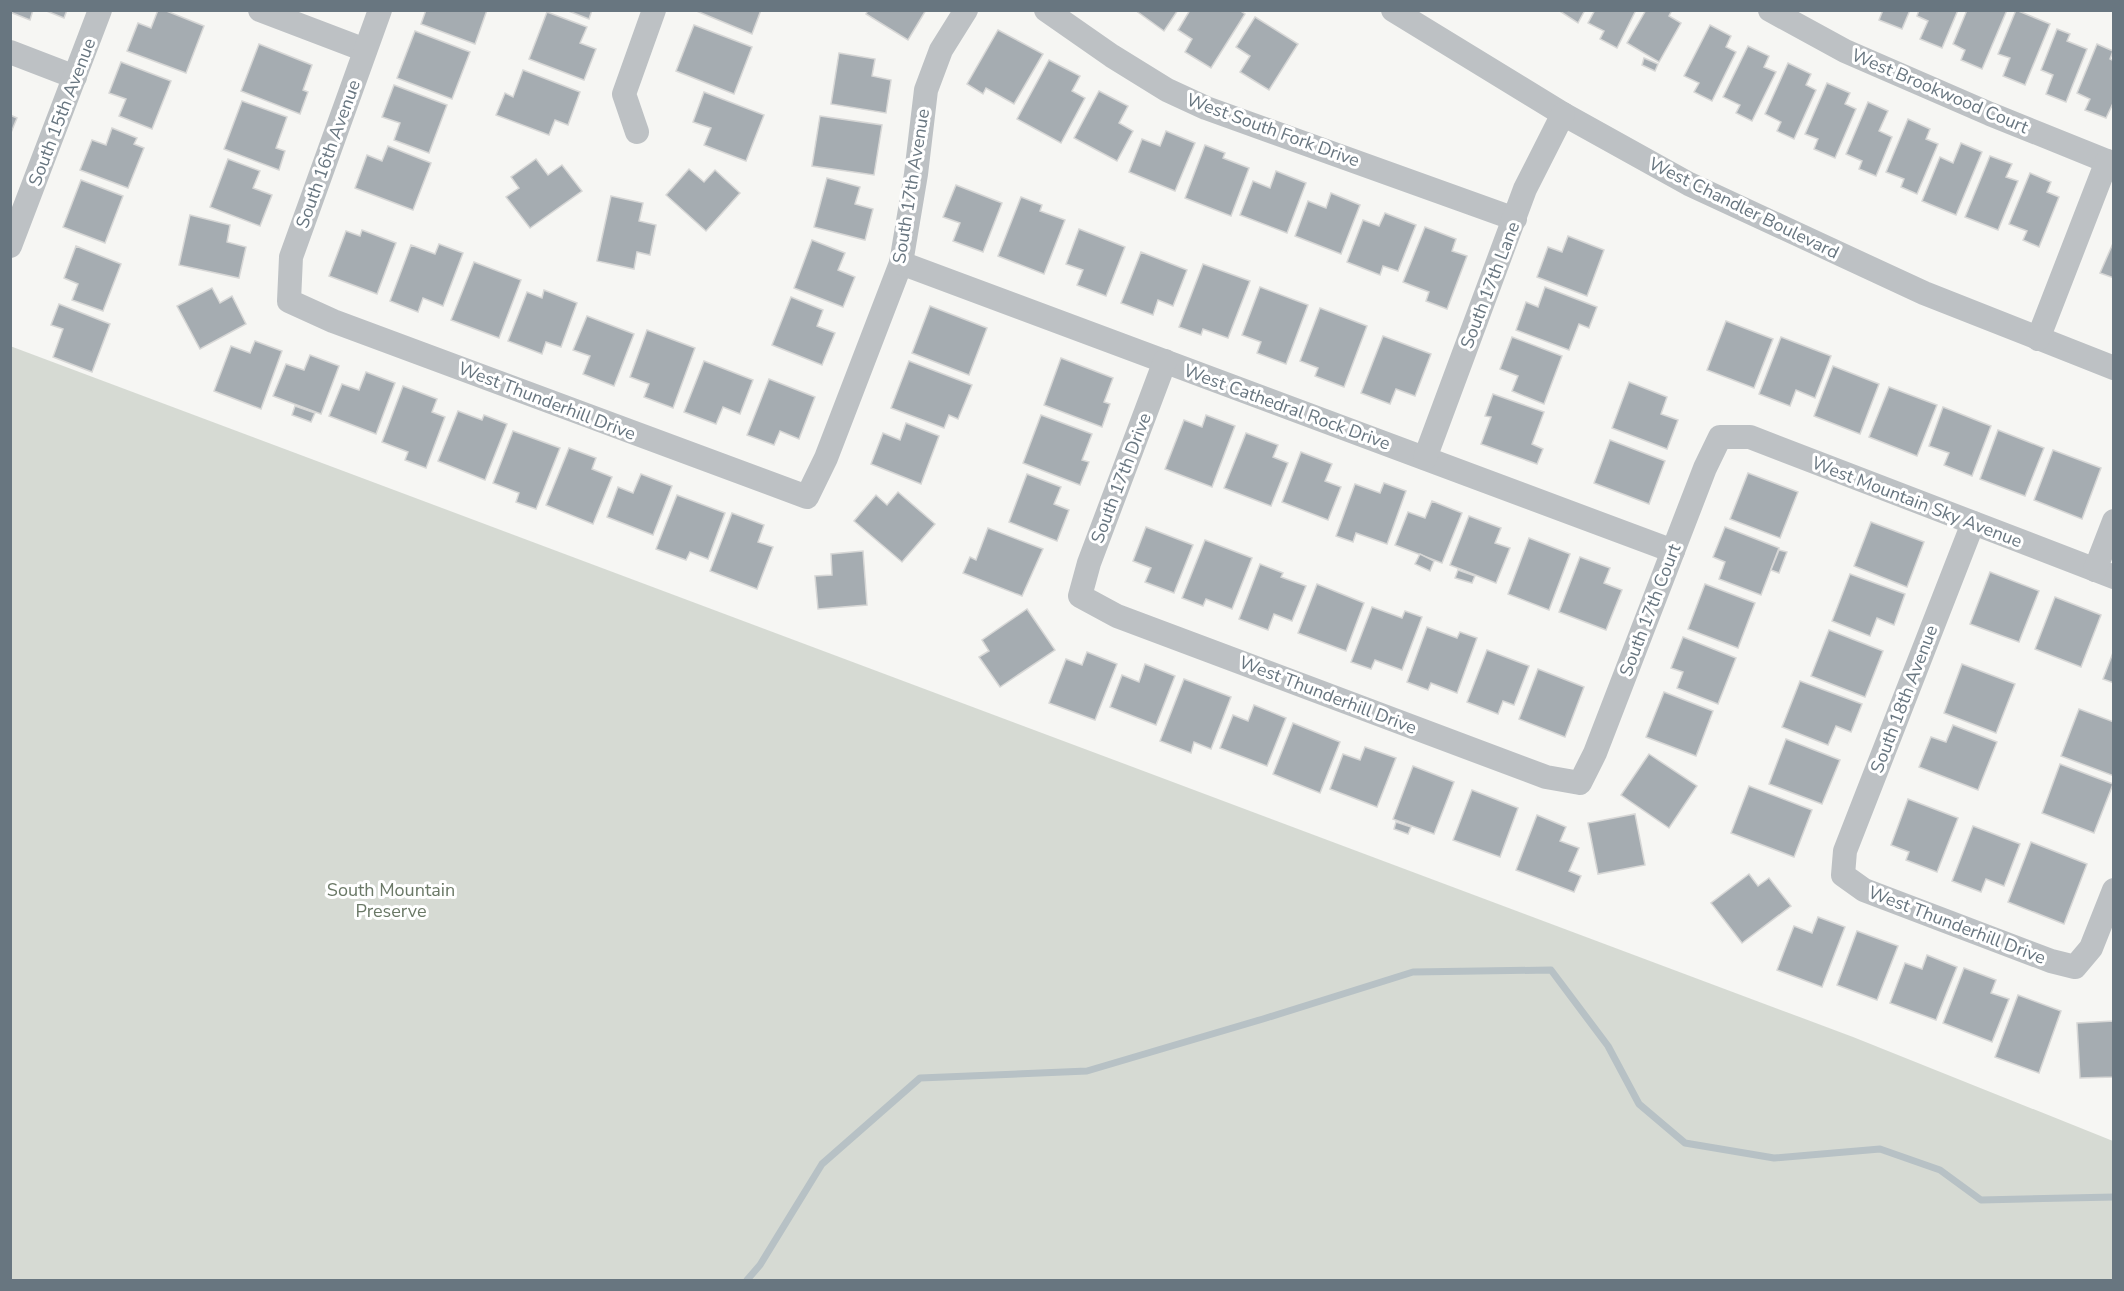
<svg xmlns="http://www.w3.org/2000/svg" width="2124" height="1291" font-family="'Nunito Sans',sans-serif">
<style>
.green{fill:#d6dad3}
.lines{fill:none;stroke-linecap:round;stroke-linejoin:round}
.stream{stroke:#b7c1c5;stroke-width:7}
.building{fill:#a5acb1;stroke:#d7d7d6;stroke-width:1.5}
.minor{stroke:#bdc1c4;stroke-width:24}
.labels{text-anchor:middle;stroke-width:6;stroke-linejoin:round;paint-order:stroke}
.street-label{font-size:18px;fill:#687680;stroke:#fff}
.park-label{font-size:18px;fill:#6a7866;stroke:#fff}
</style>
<rect width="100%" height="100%" fill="#f6f6f3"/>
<polygon class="green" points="10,346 1853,1037 2113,1141 2113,1280 11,1280"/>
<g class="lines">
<polyline class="stream" points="747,1280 760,1265 822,1164 920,1078 1087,1071 1263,1019 1413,972 1551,970 1608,1046 1639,1104 1685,1143 1774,1158 1880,1149 1940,1170 1981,1200 2114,1197"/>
</g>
<g class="building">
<polygon points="11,10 33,10 30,20 10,12"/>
<polygon points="44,10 67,10 64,18"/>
<polygon points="158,10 164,10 204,26 186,73 127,51 138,23 151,28"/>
<polygon points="426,10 487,10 475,44 421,24"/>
<polygon points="566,10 592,10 589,19"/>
<polygon points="694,10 761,10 752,34"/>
<polygon points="868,10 926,10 908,40 866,14"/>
<polygon points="1135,10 1178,10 1164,31"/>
<polygon points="1190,10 1239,10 1245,14 1211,68 1185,52 1192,39 1178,30"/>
<polygon points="1558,10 1585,10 1578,23"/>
<polygon points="1595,10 1636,10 1617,48 1600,39 1604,31 1588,23"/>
<polygon points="1646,10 1672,10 1669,16 1681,23 1659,62 1627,43"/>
<polygon points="1883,10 1910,10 1902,29 1879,20"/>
<polygon points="1919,10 1958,10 1942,48 1920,39 1928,21 1917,16"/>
<polygon points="1967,10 2007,10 1982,69 1961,60 1965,50 1953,44"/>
<polygon points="2016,10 2050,24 2025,85 2003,76 2010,58 1998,54"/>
<polygon points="547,12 587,27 580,43 596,49 584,80 529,59"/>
<polygon points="1255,17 1298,44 1269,90 1240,72 1250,56 1236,47"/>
<polygon points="694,25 752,47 734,94 676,71"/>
<polygon points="1710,25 1731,36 1726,47 1736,52 1712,101 1694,92 1699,83 1684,76"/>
<polygon points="2057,29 2070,34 2067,41 2087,49 2066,102 2046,94 2053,75 2041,70"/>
<polygon points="998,30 1043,54 1014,104 986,88 983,94 967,84"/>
<polygon points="415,31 470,52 452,99 397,78"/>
<polygon points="259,44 312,65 303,90 308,92 300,114 241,91"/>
<polygon points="2097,44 2113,51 2110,59 2114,61 2114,101 2106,118 2085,110 2090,99 2077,93"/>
<polygon points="1748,46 1769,56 1764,67 1776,72 1752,121 1736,113 1740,105 1723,97"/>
<polygon points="839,53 875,59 872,76 891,80 886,113 831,104"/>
<polygon points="1644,58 1658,64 1655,71 1642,65"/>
<polygon points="1049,60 1080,76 1072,91 1085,98 1061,143 1017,119"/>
<polygon points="121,62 171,81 152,129 119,116 126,99 109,93"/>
<polygon points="1788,63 1811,74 1806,85 1816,90 1794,139 1777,131 1781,122 1765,114"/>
<polygon points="523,70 580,92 568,125 555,120 549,135 496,115 505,93 513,97"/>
<polygon points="1827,83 1850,93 1845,104 1856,109 1835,158 1814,149 1818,139 1805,134"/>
<polygon points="394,85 447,105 429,153 394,140 400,123 382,117"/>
<polygon points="1099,91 1128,106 1119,123 1133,131 1117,161 1074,138"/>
<polygon points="704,92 764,115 746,161 704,145 711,128 693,122"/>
<polygon points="242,101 287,117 276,148 285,151 279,170 224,149"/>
<polygon points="1868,102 1888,111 1879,131 1892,137 1876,176 1859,169 1862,161 1846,154"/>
<polygon points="10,115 17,118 10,135"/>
<polygon points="820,116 882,125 874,175 812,166"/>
<polygon points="1908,119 1930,129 1926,139 1938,144 1917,194 1901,187 1904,179 1886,172"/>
<polygon points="112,128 137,138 134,144 144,148 128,188 80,170 92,140 106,145"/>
<polygon points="1166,131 1195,143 1175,191 1129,172 1142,139 1160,146"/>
<polygon points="1961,143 1982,152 1956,215 1922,201 1940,157 1953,163"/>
<polygon points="1205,145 1225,153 1223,158 1249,168 1231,216 1185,198"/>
<polygon points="388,146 431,163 413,210 355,188 367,155 382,161"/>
<polygon points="1990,156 2012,164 2006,177 2018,181 1998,230 1965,217"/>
<polygon points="228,159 260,171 253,188 272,195 260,226 210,207"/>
<polygon points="536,159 548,175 562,165 582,191 530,228 506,197 519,188 511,177"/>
<polygon points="689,169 704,182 715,170 740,193 706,231 666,195"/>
<polygon points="1276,171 1306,183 1287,233 1240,215 1253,181 1270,188"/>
<polygon points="2030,173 2051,182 2047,192 2059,197 2039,247 2023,240 2027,231 2009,224"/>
<polygon points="827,178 860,187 855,204 873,209 865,240 814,227"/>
<polygon points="81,180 123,196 105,243 63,227"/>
<polygon points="956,185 1002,203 983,252 953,241 960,223 943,217"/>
<polygon points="1331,193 1360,205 1341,254 1295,236 1308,201 1326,208"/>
<polygon points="611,196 643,203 639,221 656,225 650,255 637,252 634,269 597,261"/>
<polygon points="1021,197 1042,205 1040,211 1065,220 1044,274 998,256"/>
<polygon points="1385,213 1416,225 1398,271 1383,266 1380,275 1347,262 1363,220 1379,226"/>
<polygon points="190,215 230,225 227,242 246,247 239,278 179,265"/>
<polygon points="1425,227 1456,239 1452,251 1467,256 1447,309 1426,301 1429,292 1403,282"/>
<polygon points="1079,229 1125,247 1106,296 1077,285 1083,270 1066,264"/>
<polygon points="362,230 396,243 377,294 329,276 346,231 360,236"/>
<polygon points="1568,236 1604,250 1587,296 1537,277 1548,247 1562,252"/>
<polygon points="812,240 845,253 838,270 855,277 843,307 794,288"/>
<polygon points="2114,241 2114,278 2100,273"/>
<polygon points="439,244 463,253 443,306 423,298 418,312 390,301 411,245 435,254"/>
<polygon points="76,246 121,264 103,311 72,300 78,284 64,278"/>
<polygon points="1141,252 1187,270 1173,306 1158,300 1153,315 1121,303"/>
<polygon points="474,262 521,280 499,338 451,320"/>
<polygon points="1203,264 1250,281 1228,338 1203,329 1201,335 1179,327"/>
<polygon points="1260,287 1308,305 1286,364 1257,353 1261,342 1242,335"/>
<polygon points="1545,287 1597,307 1589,328 1579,324 1569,350 1516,330 1526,302 1538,307"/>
<polygon points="212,288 220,303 232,296 246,324 200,349 177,306"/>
<polygon points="544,290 577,303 561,347 546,342 542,354 508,341 527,292 542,298"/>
<polygon points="791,297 823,310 817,326 835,333 822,365 772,345"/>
<polygon points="59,304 110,324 92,372 53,357 63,329 51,325"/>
<polygon points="930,306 987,328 969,375 912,353"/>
<polygon points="1320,308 1367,326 1344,387 1315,376 1318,368 1300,361"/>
<polygon points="587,316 634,334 614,386 583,374 590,356 573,350"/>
<polygon points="1726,321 1773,339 1754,388 1707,370"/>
<polygon points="647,330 695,348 673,408 644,397 649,384 630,377"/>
<polygon points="1383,336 1431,354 1415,396 1396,389 1390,404 1361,393"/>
<polygon points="1512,337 1562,356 1544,404 1512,391 1518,376 1500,369"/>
<polygon points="1781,337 1831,356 1815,398 1796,390 1790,406 1759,394"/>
<polygon points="255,341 282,351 261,409 214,391 231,346 250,353"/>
<polygon points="310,355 339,366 321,414 273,396 286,364 304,370"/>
<polygon points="1061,358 1113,378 1104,402 1110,404 1102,427 1044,405"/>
<polygon points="704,361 753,380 740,414 723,407 716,424 684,412"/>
<polygon points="909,361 972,385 958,419 949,415 944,428 891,408"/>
<polygon points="1833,366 1879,384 1860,434 1814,416"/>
<polygon points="366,372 395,383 376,434 329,416 342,384 359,390"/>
<polygon points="769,379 815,397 799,439 780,431 774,445 747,435"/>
<polygon points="1629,382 1667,397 1661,414 1678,420 1667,449 1612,428"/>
<polygon points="403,386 437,399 432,412 445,417 426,468 405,460 408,452 382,442"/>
<polygon points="1889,387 1937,405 1917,456 1869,437"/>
<polygon points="1493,394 1544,412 1532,444 1543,449 1537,464 1481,444 1491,417 1485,416"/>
<polygon points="295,406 315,413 311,422 292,415"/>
<polygon points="1943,407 1991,426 1972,476 1944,465 1949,453 1929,446"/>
<polygon points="458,411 482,420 484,415 507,424 485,480 438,461"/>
<polygon points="1041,415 1092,434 1082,460 1089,462 1080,485 1023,463"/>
<polygon points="1206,415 1235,426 1212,487 1165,469 1184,420 1202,427"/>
<polygon points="906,423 939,436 921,484 871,464 883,433 900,440"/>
<polygon points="1998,430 2044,448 2025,496 1980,479"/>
<polygon points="513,431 560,448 536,509 516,502 519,493 493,483"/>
<polygon points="1246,433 1278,445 1273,457 1288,463 1271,506 1224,488"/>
<polygon points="1610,440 1665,461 1649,504 1594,483"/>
<polygon points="569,448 596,458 592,469 612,477 593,524 546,505"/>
<polygon points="2053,450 2101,468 2082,519 2034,500"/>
<polygon points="1301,452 1332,464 1325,481 1341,487 1328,520 1282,502"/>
<polygon points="1748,473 1798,492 1780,538 1730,519"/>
<polygon points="641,474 672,486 653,535 607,517 618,487 633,493"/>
<polygon points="1027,474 1061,487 1054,504 1069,510 1057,541 1009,522"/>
<polygon points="1384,483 1406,491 1387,544 1356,533 1353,542 1336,536 1355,484 1380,493"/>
<polygon points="898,492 935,524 902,562 854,521 876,495 887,505"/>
<polygon points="677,495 725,513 708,559 690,552 686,560 656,549"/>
<polygon points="1432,501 1462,513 1442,563 1395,545 1408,512 1425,518"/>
<polygon points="732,513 764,525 758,542 773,547 757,589 710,571"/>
<polygon points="1469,516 1501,528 1495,543 1510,548 1496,583 1450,565"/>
<polygon points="1871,522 1924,542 1907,587 1854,566"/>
<polygon points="1146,527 1193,545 1174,593 1145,582 1151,568 1133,561"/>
<polygon points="1725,527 1779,548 1761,595 1719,579 1725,562 1713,557"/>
<polygon points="988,528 1043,549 1022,596 963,573 970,557 976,560"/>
<polygon points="1529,538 1570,554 1549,610 1508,594"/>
<polygon points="1205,540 1252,558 1232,609 1206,599 1203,606 1182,598"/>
<polygon points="1779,550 1787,552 1779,573 1771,570"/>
<polygon points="863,551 867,605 818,609 815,576 832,575 831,554"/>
<polygon points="1420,554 1434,561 1430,571 1415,564"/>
<polygon points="1580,557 1610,568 1604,583 1622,590 1606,630 1559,612"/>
<polygon points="1260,564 1283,573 1281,577 1306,586 1292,621 1274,614 1268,630 1239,619"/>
<polygon points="1458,570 1475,576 1472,583 1455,578"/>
<polygon points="1990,572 2039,591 2019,642 1970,624"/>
<polygon points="1850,574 1905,594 1894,625 1877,618 1870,636 1832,621"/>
<polygon points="1317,584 1364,603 1346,651 1298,633"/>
<polygon points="1705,584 1755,603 1738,648 1688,629"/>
<polygon points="2055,597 2101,615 2081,667 2035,649"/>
<polygon points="1372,607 1402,618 1405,611 1422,617 1402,670 1375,660 1371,669 1351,662"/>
<polygon points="1027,609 1055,650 1000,687 979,657 989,651 982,640"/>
<polygon points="1427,627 1457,638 1460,632 1477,638 1457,693 1431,683 1428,690 1407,682"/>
<polygon points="1829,630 1883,651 1865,697 1811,676"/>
<polygon points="1683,637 1736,658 1718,704 1677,688 1683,672 1671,668"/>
<polygon points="1487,650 1529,666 1514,705 1503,701 1498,714 1467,702"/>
<polygon points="2114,650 2114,683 2103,679"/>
<polygon points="1087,652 1117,664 1095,720 1049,703 1066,659 1082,665"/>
<polygon points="1145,664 1175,676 1156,725 1110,707 1122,675 1139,682"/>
<polygon points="1962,664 2015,684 1996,733 1944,713"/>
<polygon points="1538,669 1584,687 1565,737 1519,719"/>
<polygon points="1184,679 1231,697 1211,749 1194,742 1191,753 1160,741"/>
<polygon points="1800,681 1862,704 1851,732 1836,726 1828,745 1782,727"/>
<polygon points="1664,692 1713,711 1696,756 1646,737"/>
<polygon points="1254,705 1286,718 1267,766 1220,748 1233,715 1248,721"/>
<polygon points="2079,709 2114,722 2114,776 2061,756"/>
<polygon points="1293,723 1340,742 1320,793 1273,774"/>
<polygon points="1953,725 1997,742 1978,790 1919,767 1931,737 1946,742"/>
<polygon points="1786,739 1840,760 1822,804 1769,784"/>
<polygon points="1365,747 1396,758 1377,807 1330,789 1343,754 1360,760"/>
<polygon points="1649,754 1697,786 1669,828 1621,795"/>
<polygon points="2060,764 2113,784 2094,833 2042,813"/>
<polygon points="1413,766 1454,782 1434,834 1393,819"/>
<polygon points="1749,786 1812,810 1794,857 1731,833"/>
<polygon points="1472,790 1518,808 1500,857 1453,840"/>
<polygon points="1908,799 1958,818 1937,872 1906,860 1909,852 1891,845"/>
<polygon points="1635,814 1645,865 1598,874 1588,823"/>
<polygon points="1537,815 1566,827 1560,841 1579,848 1569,871 1581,876 1574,892 1516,870"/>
<polygon points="1396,822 1411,827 1408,834 1394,829"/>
<polygon points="1973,826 2020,844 2004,886 1986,879 1981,892 1952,881"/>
<polygon points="2031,842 2087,864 2064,924 2008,902"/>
<polygon points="1749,874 1758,886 1769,878 1791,906 1742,943 1711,903"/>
<polygon points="1818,917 1845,927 1822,987 1777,970 1794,926 1812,933"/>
<polygon points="1857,931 1898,946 1877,1000 1837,985"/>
<polygon points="1927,955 1957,967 1936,1020 1890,1003 1905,963 1922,969"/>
<polygon points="1964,968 1996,980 1991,993 2009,999 1992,1042 1943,1023"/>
<polygon points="2018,995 2061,1011 2039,1073 1995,1057"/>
<polygon points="2114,1021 2114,1077 2080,1078 2077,1023"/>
</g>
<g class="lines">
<g class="minor">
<polyline points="260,10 365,50"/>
<polyline points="380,10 291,257 289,301 333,321 807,497 826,458 901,263 916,174 926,90 941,50 966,10"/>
<polyline points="1046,10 1112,56 1167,90 1206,108 1515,219"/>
<polyline points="1393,10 1563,114 1689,184 1924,293 2114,368"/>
<polyline points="1770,10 1845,51 1990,114 2114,164"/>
<polyline points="10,52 75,77"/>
<polyline points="637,132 624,94 654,10"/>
<polyline points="10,246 100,10"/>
<polyline points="901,263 1673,551"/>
<polyline points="2038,339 2107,161"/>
<polyline points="1165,361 1089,563 1080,596 1117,616 1546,777 1580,783 1595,753 1705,468 1720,437 1750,437 2114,577"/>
<polyline points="1425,458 1525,189 1563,114"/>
<polyline points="1973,523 1845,851 1843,875 1864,890 2051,961 2075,967 2091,948 2114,890"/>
<polyline points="2095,570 2114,521"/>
</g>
</g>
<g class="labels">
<g class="street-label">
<text transform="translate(1940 91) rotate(23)" y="6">West Brookwood Court</text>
<text transform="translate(62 112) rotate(-69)" y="6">South 15th Avenue</text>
<text transform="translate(1273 130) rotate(20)" y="6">West South Fork Drive</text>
<text transform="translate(328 154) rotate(-70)" y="6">South 16th Avenue</text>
<text transform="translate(911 186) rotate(-81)" y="6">South 17th Avenue</text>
<text transform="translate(1744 208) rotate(26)" y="6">West Chandler Boulevard</text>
<text transform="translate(1490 285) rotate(-69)" y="6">South 17th Lane</text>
<text transform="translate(547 401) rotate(21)" y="6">West Thunderhill Drive</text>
<text transform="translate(1287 407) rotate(20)" y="6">West Cathedral Rock Drive</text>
<text transform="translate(1121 478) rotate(-69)" y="6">South 17th Drive</text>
<text transform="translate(1917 502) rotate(21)" y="6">West Mountain Sky Avenue</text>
<text transform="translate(1650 610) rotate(-69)" y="6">South 17th Court</text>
<text transform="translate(1328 695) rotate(21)" y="6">West Thunderhill Drive</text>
<text transform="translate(1904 699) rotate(-69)" y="6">South 18th Avenue</text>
<text transform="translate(1957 925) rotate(21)" y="6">West Thunderhill Drive</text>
</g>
<g class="park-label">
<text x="391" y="896">South Mountain<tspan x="391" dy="21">Preserve</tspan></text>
</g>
</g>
<rect width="2124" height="1291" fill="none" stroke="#687680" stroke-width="24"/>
</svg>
